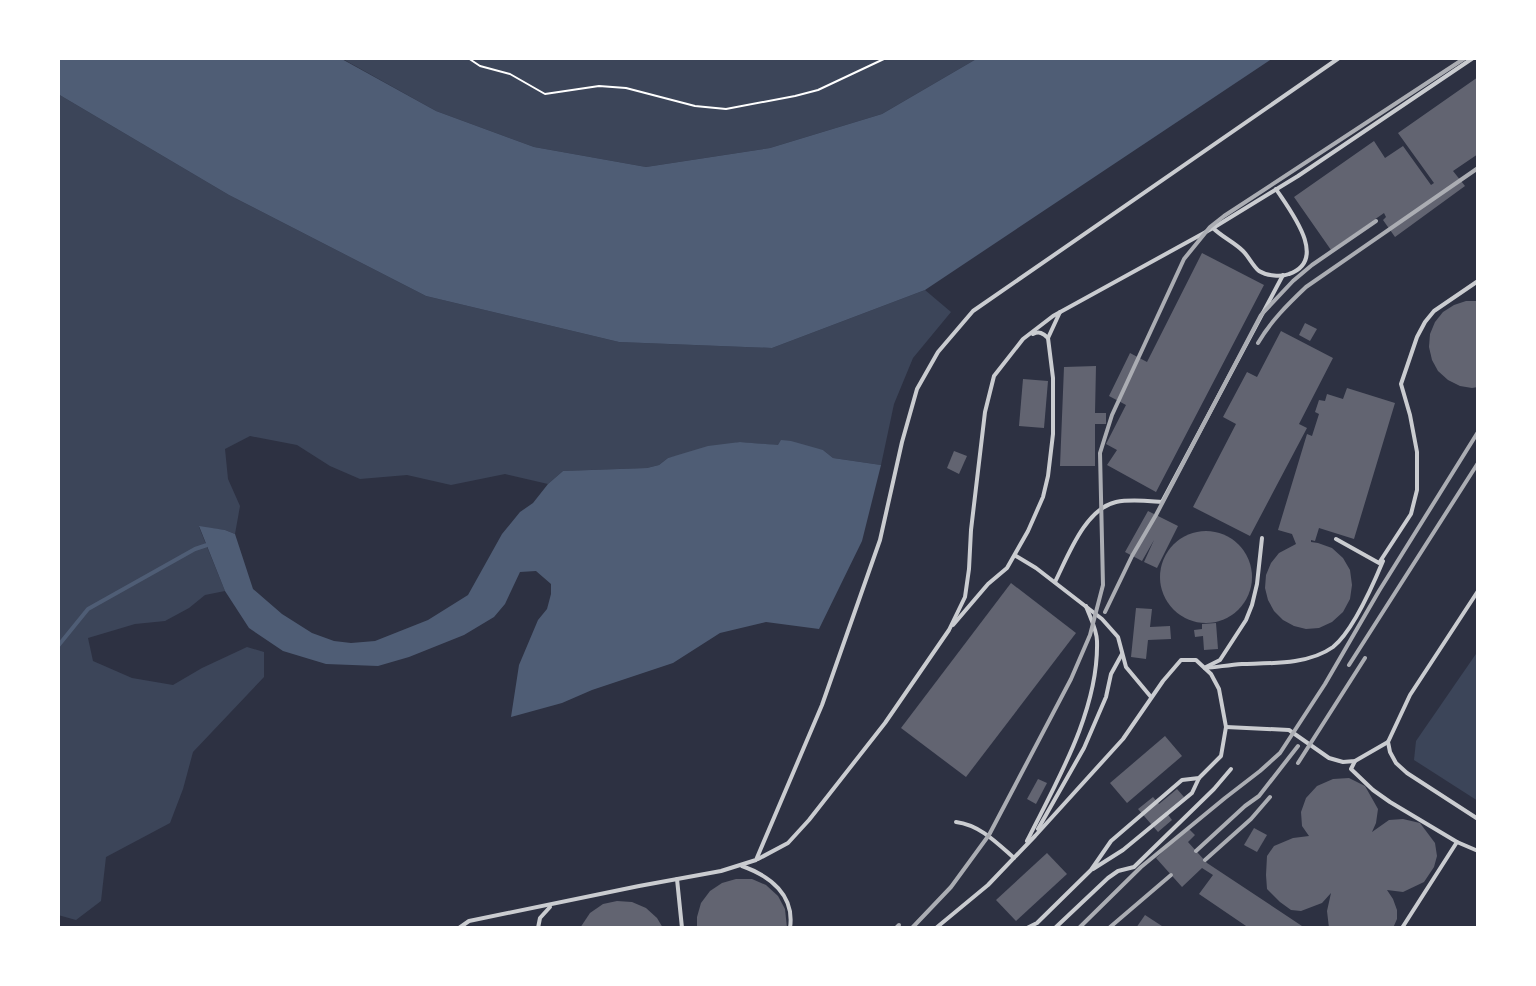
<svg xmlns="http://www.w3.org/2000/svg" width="1536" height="986" font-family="Raleway,sans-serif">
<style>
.green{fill:#3c4559}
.water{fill:#4f5d75}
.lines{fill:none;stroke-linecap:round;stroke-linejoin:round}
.stream{stroke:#4f5d75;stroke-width:4}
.building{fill:#626471}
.path{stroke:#fff;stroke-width:2}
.service{stroke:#caccd0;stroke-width:4}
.rail{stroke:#abadb3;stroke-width:4}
</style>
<rect width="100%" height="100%" fill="#2d3142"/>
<g class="green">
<polygon points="282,58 978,58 882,114 770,148 646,167 534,147 436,111 341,58"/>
<polygon points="58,94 229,195 426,296 619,342 772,348 925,290 951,312 913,358 894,404 881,465 833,458 823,450 740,442 668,458 659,465 647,468 563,471 548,484 505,474 451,485 407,475 360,479 330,466 297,445 250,436 225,449 228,479 240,506 235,534 225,530 199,527 225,591 205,595 189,608 165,621 135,624 88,638 93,661 132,678 173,685 202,668 247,647 264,652 264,677 193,752 183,789 170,823 106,857 101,901 76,920 58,915"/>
<polygon points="1478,651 1478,801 1414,760 1416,741"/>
</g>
<g class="water">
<polygon points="58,58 340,58 436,111 534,147 646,167 770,148 882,114 978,58 1273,58 925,290 772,348 619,342 426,296 229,195 58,94"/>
<polygon points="781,440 791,441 823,450 833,458 881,465 862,541 819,629 766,622 720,633 673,663 592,690 562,703 511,717 519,665 538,620 547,609 551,594 551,584 536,571 520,572 505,604 494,617 464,635 409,657 378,666 326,664 283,651 249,628 225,591 199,526 225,530 235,534 253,589 282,614 312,633 334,641 351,643 375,641 428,620 468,595 502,534 520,512 533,503 548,484 563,471 647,468 659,465 668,458 708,446 740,442 778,445"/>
</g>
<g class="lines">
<polyline class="stream" points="58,646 88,609 195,549 207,545"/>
</g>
<g class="building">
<polygon points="1478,77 1478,154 1453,171 1465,186 1395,237 1383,220 1386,217 1384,213 1331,250 1294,197 1374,141 1385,158 1403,146 1431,185 1434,183 1398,133"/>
<polygon points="1202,253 1264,285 1156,492 1107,465 1117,450 1106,444 1126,405 1109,396 1130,353 1147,362"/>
<polygon points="1466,301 1478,301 1478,387 1472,388 1460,386 1448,380 1438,371 1432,360 1429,347 1430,334 1435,322 1443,312 1454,305"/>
<polygon points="1305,323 1317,329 1310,341 1299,335"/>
<polygon points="1281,331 1333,358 1299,424 1307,428 1250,536 1193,507 1236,424 1223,417 1247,372 1257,377"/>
<polygon points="1096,366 1095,413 1106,413 1106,424 1095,424 1095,466 1060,466 1064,367"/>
<polygon points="1023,379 1048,381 1044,428 1019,426"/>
<polygon points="1347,388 1395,403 1354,539 1319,528 1315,541 1311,540 1311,542 1318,543 1332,548 1343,558 1350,570 1352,585 1350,599 1343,612 1332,622 1319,628 1306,629 1294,626 1283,620 1274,611 1268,600 1265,588 1266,575 1271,563 1279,553 1296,544 1292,534 1278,530 1307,434 1312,436 1319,414 1315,412 1319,400 1325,401 1327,394 1343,399"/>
<polygon points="954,451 967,456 959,474 947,468"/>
<polygon points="1148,511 1178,526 1157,568 1144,562 1154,540 1142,561 1125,552"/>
<circle cx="1206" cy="577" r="46"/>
<polygon points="1011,583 1076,633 966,777 901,728"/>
<polygon points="1136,608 1152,609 1150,627 1170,626 1171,639 1148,640 1146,659 1131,657"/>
<polygon points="1216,623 1218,649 1204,650 1203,636 1195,637 1194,630 1202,629 1202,624"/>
<polygon points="1165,736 1182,756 1127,803 1110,783"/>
<polygon points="1349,778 1365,786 1378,809 1376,823 1372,832 1389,820 1403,819 1420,823 1435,843 1437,856 1434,867 1424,882 1403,892 1387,890 1393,899 1397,910 1397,919 1393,928 1329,928 1327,911 1331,893 1322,903 1301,911 1291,910 1280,902 1267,889 1266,875 1267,856 1274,846 1293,838 1309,836 1302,826 1301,812 1306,798 1317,786 1333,779"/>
<polygon points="1038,779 1047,783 1036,804 1027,799"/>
<polygon points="1177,789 1184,797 1166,812 1172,820 1158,832 1138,809 1153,797 1159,804"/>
<polygon points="1188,828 1195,835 1188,842 1207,863 1305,928 1249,928 1199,894 1213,875 1202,868 1182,887 1156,858"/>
<polygon points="1254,828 1267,835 1257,852 1244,845"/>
<polygon points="1047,853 1067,874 1016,921 996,900"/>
<polygon points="736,879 752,879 766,885 778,896 785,909 787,928 697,928 697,917 701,903 710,891 722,883"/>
<polygon points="617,901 632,902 646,908 657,918 663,928 580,928 590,913 603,904"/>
<polygon points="1145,915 1165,928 1136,928"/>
</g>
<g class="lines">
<polyline class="path" points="468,58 480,66 510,74 545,94 599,86 626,88 695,106 726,109 795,96 818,90 886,58"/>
<g class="service">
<path d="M1213,228C1222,237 1234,242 1243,251C1249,257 1253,266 1259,271C1267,276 1281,277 1289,274C1330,260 1289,209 1276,189"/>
<path d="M1033,334C1039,331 1043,333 1048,338"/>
<polyline points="1336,539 1379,563 1411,514 1417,490 1417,452 1410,415 1401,384 1417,337 1425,322 1434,311 1478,281"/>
<polyline points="1016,556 1036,568 1102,619 1118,637 1126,667 1151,697"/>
<path d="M1055,582C1068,556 1085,509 1116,502C1131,499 1147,501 1162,502L1283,275"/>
<polyline points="1478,591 1410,695 1388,742 1390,752 1396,763 1407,773 1478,819"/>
<polyline points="953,625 988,584 1007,568 1028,531 1043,497 1048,476 1053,434 1053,378 1048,338 1060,312"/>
<polyline points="1206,667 1220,660 1246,620 1252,605 1257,584 1262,538"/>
<path d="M1205,668C1217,667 1229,665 1242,664C1270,663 1308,665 1333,647C1353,631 1373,585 1383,561"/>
<polyline points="1226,727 1289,730 1329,758 1343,762 1355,761 1388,742"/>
<polyline points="1355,761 1351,769 1373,790 1390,802 1457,842 1478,851"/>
<path d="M956,822C980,825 997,843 1014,858"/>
<polyline points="1038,829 1084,748 1106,697 1111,674 1122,654"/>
<path d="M1027,841C1057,781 1099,710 1097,641C1097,630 1090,617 1086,606"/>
<polyline points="758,859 788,843 809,820 885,723 949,630 965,597 969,569 971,530 985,412 994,376 1023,339 1053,316 1213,228 1298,176 1473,58"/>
<path d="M742,866C770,876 795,895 790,928"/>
<polyline points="1093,869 1123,850 1192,793 1199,778"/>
<polyline points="677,879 682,928"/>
<polyline points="459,928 469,921 639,886 721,871 756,860 822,705 880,540 902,442 917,389 938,352 973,311 1339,58"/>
<polyline points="538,928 540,918 550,907"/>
<polyline points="936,928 988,885 1035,836 1123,739 1163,681 1181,660 1196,660 1211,674 1219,689 1226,727 1221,756 1199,778 1182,780 1111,841 1091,870 1037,923 1027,928"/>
<polyline points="1055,928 1108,878 1118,871 1134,867 1214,789 1231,769"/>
<polyline points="1402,928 1457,842"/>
</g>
<g class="rail">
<path d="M1258,343C1271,321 1287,305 1306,287L1478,168"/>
<polyline points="1105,612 1132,556 1156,515 1261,315 1293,281 1312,265 1376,221"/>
<polyline points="1349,665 1478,463"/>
<polyline points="1298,763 1365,658"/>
<polyline points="1196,851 1245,806 1259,796 1298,746"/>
<polyline points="1205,860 1251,819 1270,797"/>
<polyline points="896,928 899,925"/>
<polyline points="912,928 951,887 989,835 1071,679 1090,635 1103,585 1100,453 1112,415 1184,259 1210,227 1224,216 1465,58"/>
<polyline points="1079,928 1141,867 1225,798 1260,771 1280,753 1325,684 1379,591 1478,432"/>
<polyline points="1109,928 1171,875"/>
</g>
</g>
<rect width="1536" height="986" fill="none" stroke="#ffffff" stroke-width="120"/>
</svg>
